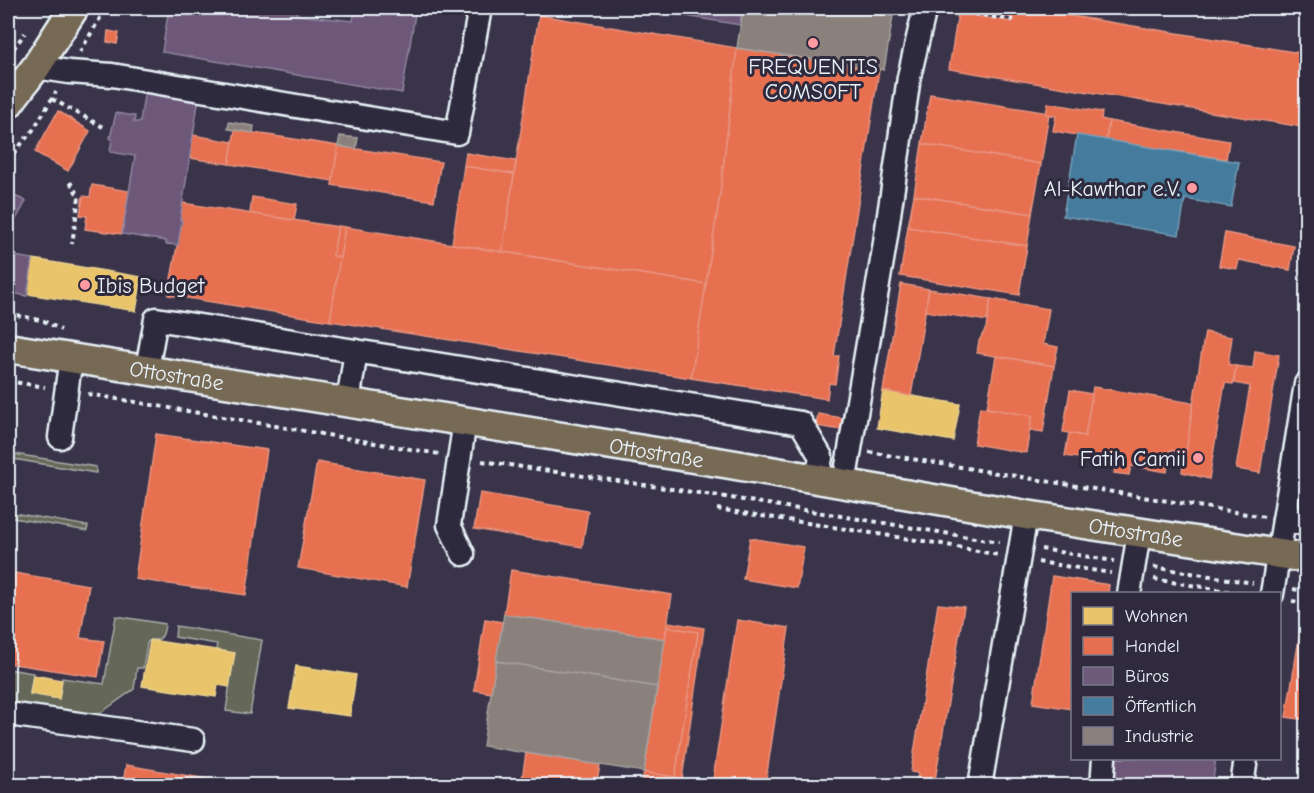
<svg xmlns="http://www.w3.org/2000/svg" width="1314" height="793" font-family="'Comic Neue',sans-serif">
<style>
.green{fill:#656758;stroke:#a6aca8;stroke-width:1.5}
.homes{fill:#e9c46a;stroke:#e9d295;stroke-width:1.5}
.shops{fill:#e76f51;stroke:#e79683;stroke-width:1.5}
.offices{fill:#6d597a;stroke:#9287a0;stroke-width:1.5}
.public{fill:#457b9d;stroke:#769eb8;stroke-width:1.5}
.industry{fill:#8a817c;stroke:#a6a3a1;stroke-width:1.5}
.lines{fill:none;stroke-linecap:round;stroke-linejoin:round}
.minor-casing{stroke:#e8f1f8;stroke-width:27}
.major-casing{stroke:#e8f1f8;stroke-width:33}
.path{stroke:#e8f1f8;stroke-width:4;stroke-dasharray:4.5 4.5;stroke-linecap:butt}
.minor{stroke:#2f2a3d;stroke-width:22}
.major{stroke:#776a54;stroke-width:28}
.poi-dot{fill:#ff9aa2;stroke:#2f2a3d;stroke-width:2}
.labels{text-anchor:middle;stroke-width:6;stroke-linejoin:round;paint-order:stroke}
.poi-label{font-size:22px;fill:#e8f1f8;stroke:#2f2a3d;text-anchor:end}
.street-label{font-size:22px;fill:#e8f1f8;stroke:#2f2a3d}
</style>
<rect width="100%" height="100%" fill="#393449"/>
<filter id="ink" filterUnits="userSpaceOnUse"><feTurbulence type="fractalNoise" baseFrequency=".0167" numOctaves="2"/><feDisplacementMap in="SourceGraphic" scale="12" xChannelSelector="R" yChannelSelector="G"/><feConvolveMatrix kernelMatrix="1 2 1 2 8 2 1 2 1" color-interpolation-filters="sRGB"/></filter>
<g filter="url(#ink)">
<g class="green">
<polygon points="8,453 96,467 96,473 8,458"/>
<polygon points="8,512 88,526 87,531 8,517"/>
<path d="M116,616L165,624C164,634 162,642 150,640L147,643L143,668H137L134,689L95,717L8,708V669L33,673L30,694L59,699L62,678L104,684Z"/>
<polygon points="176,626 262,640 250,714 226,711 234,654 216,650 217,644 175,637"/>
</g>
<g class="homes">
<polygon points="33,259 142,277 136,311 27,294"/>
<polygon points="883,391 960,404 953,441 877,428"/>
<polygon points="150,640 235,653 229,687 218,685 216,697 142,686"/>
<polygon points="296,666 356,675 350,716 289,708"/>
<polygon points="33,675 62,680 59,699 30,694"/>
</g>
<g class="shops">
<polygon points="999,8 1022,8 1306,54 1306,103 1302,127 949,69 958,13 1013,22 1014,18 998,15"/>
<polygon points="539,15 737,48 720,195 706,284 502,252"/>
<polygon points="108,31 119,33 117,44 107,42"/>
<polygon points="737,48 879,70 834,356 839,356 835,384 829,383 827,399 691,378 720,195"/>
<polygon points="930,94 1049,113 1041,164 922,144"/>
<polygon points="1048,103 1102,112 1101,119 1109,121 1106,140 1053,131 1056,116 1046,114"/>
<polygon points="58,111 90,131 68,171 35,152"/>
<polygon points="1109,121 1229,141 1226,159 1106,140"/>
<polygon points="235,130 338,146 333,181 229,164"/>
<polygon points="193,135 233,142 229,164 190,158"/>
<polygon points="922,144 1041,164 1032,214 914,195"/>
<polygon points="338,146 441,162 434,201 332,185"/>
<polygon points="466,153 516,161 514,174 464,166"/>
<polygon points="464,166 514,174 502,252 452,244"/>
<polygon points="92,185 129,191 122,234 85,229 87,216 80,215 83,196 90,197"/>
<polygon points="914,195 1032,214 1027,246 908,227"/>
<polygon points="252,197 297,204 294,220 250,214"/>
<polygon points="182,203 338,227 333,256 341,257 330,321 168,295 182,220 180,220"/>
<polygon points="338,226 345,227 341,257 333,256"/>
<polygon points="345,227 706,284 691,378 330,321"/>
<polygon points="908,227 1027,246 1019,295 900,276"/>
<polygon points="1225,233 1294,246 1290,270 1239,260 1237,269 1219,266"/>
<polygon points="901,284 929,289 911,396 883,391"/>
<polygon points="929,289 991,299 987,321 925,311"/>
<polygon points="991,299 1049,309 1043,344 1058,347 1054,366 977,353 979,341 986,328"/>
<polygon points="1205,332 1232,337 1228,364 1236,366 1233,384 1225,383 1209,479 1182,472"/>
<polygon points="1255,351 1279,355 1260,473 1236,469 1250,386 1234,383 1236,366 1253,368"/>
<polygon points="996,356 1054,366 1043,432 1030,430 1032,416 987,408"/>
<polygon points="1093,387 1193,403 1186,453 1170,450 1167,472 1131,466 1129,475 1114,473 1116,464 1065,456 1069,433 1085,436"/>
<polygon points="1070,390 1092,394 1085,436 1063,432"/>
<polygon points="980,407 1032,416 1026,453 974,444"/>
<polygon points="818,414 843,418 841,430 816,426"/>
<polygon points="156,434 267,450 246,595 135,579"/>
<polygon points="317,462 425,480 407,587 298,568"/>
<polygon points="480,493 588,511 582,547 474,529"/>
<polygon points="750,538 804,547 797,588 743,579"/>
<polygon points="511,570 672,595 665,639 504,614"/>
<polygon points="8,572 89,585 80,638 104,641 98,677 8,663"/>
<polygon points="1052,576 1109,585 1108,594 1072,594 1072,709 1033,703"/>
<polygon points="938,604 964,607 934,786 916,786 918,773 911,772"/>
<polygon points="1303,615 1306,616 1306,720 1286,717"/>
<polygon points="485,619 503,622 491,693 474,690"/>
<polygon points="737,620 789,628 765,786 712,786"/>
<polygon points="668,622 704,628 681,786 642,780 644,772 675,777 698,632 667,627"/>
<polygon points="667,627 698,632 675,777 644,772"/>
<polygon points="526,753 600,765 596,786 521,786"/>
<polygon points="126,765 213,780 212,786 133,786 123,784"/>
</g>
<g class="offices">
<polygon points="169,8 297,8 297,15 353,21 355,8 416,8 402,93 162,52"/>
<polygon points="637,8 743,8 740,25"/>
<polygon points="145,89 199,97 180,220 182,220 178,245 166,244 166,241 122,234 135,156 110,152 112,139 110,138 116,113 135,116 134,122 140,122"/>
<polygon points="8,193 26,201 8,234"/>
<polygon points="8,255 33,259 27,296 8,292"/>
<polygon points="1117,758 1216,758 1212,786 1113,786"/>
</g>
<polygon class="public" points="1077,135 1239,162 1231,207 1185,199 1179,235 1063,216"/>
<g class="industry">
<polygon points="743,8 833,8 893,16 884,70 737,48"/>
<polygon points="229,122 254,126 253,133 228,129"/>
<polygon points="340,136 358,138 356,149 338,146"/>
<polygon points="504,614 665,639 657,687 496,661"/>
<polygon points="496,661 657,687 644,772 483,746"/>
</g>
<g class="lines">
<defs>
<g id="minor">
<polyline points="36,67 69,72 112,75 457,133 480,8"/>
<polyline points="147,369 156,319 801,423 821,457 817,480"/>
<polyline points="348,402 356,351"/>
<polyline points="60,437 71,357"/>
<polyline points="844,484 884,249 909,77 925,8"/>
<polyline points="1284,520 1306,524"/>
<polyline points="463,554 449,525 465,421"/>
<polyline points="1129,594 1139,533"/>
<polyline points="1272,594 1306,384"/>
<polyline points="8,714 193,740"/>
<polyline points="980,786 1026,515"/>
<polyline points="1102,786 1104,758"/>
<polyline points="1242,786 1246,758"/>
</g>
<g id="major">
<polyline points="8,104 36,67 74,8"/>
<path id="s1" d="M8,348L724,463L1026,515L1306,558"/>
</g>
</defs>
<use href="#minor" class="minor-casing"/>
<use href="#major" class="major-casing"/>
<g class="path">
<polyline points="948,8 955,11 1013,20"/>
<polyline points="80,52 106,8"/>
<polyline points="8,56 25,33"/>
<polyline points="52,99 103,127"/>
<polyline points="8,160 33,130 56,92"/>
<polyline points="70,182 79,197 72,244"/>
<polyline points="8,313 44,321 61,330"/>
<polyline points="8,381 45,387"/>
<polyline points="88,394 439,454"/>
<polyline points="869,452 1265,517"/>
<polyline points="482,461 719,496 999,542"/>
<polyline points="717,509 942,544 998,555"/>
<polyline points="1041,549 1114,561"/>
<polyline points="1038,562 1111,573"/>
<polyline points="1154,567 1253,583"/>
<polyline points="1154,579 1245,594"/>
<polyline points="1293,589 1306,591"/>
<polyline points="1292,601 1306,603"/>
</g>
<use href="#minor" class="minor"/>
<use href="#major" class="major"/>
</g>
</g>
<g class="poi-dot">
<circle cx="813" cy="43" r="6"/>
<circle cx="1192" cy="188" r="6"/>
<circle cx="85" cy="285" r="6"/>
<circle cx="1198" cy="458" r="6"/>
</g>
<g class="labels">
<g class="poi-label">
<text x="813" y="74" text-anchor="middle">FREQUENTIS<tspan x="813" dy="25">COMSOFT</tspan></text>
<text x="1180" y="196">Al-Kawthar e.V.</text>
<text x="97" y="293" text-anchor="start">Ibis Budget</text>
<text x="1186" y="466">Fatih Camii</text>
</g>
<g class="street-label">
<text dy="8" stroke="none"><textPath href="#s1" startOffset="171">Ottostraße</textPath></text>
<text dy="8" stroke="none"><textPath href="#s1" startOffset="657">Ottostraße</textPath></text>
<text dy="8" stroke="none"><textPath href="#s1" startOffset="1143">Ottostraße</textPath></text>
</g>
</g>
<rect width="1314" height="793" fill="none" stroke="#2f2a3d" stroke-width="30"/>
<rect x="15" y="15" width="1284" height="763" fill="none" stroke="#e8f1f8" stroke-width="2" filter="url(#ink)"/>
<rect x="1071" y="592" width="210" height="168" fill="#2f2a3d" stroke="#797a88" stroke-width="1.5"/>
<rect x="1083" y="607" width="30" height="18" fill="#e9c46a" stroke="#797a88" stroke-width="1.5"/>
<text x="1125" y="622" font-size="18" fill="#e8f1f8">Wohnen</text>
<rect x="1083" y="637" width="30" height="18" fill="#e76f51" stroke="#797a88" stroke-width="1.5"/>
<text x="1125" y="652" font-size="18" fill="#e8f1f8">Handel</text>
<rect x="1083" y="667" width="30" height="18" fill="#6d597a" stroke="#797a88" stroke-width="1.5"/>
<text x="1125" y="682" font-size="18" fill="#e8f1f8">Büros</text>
<rect x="1083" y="697" width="30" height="18" fill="#457b9d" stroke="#797a88" stroke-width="1.5"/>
<text x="1125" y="712" font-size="18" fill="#e8f1f8">Öffentlich</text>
<rect x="1083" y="727" width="30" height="18" fill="#8a817c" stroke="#797a88" stroke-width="1.5"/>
<text x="1125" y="742" font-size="18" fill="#e8f1f8">Industrie</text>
</svg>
